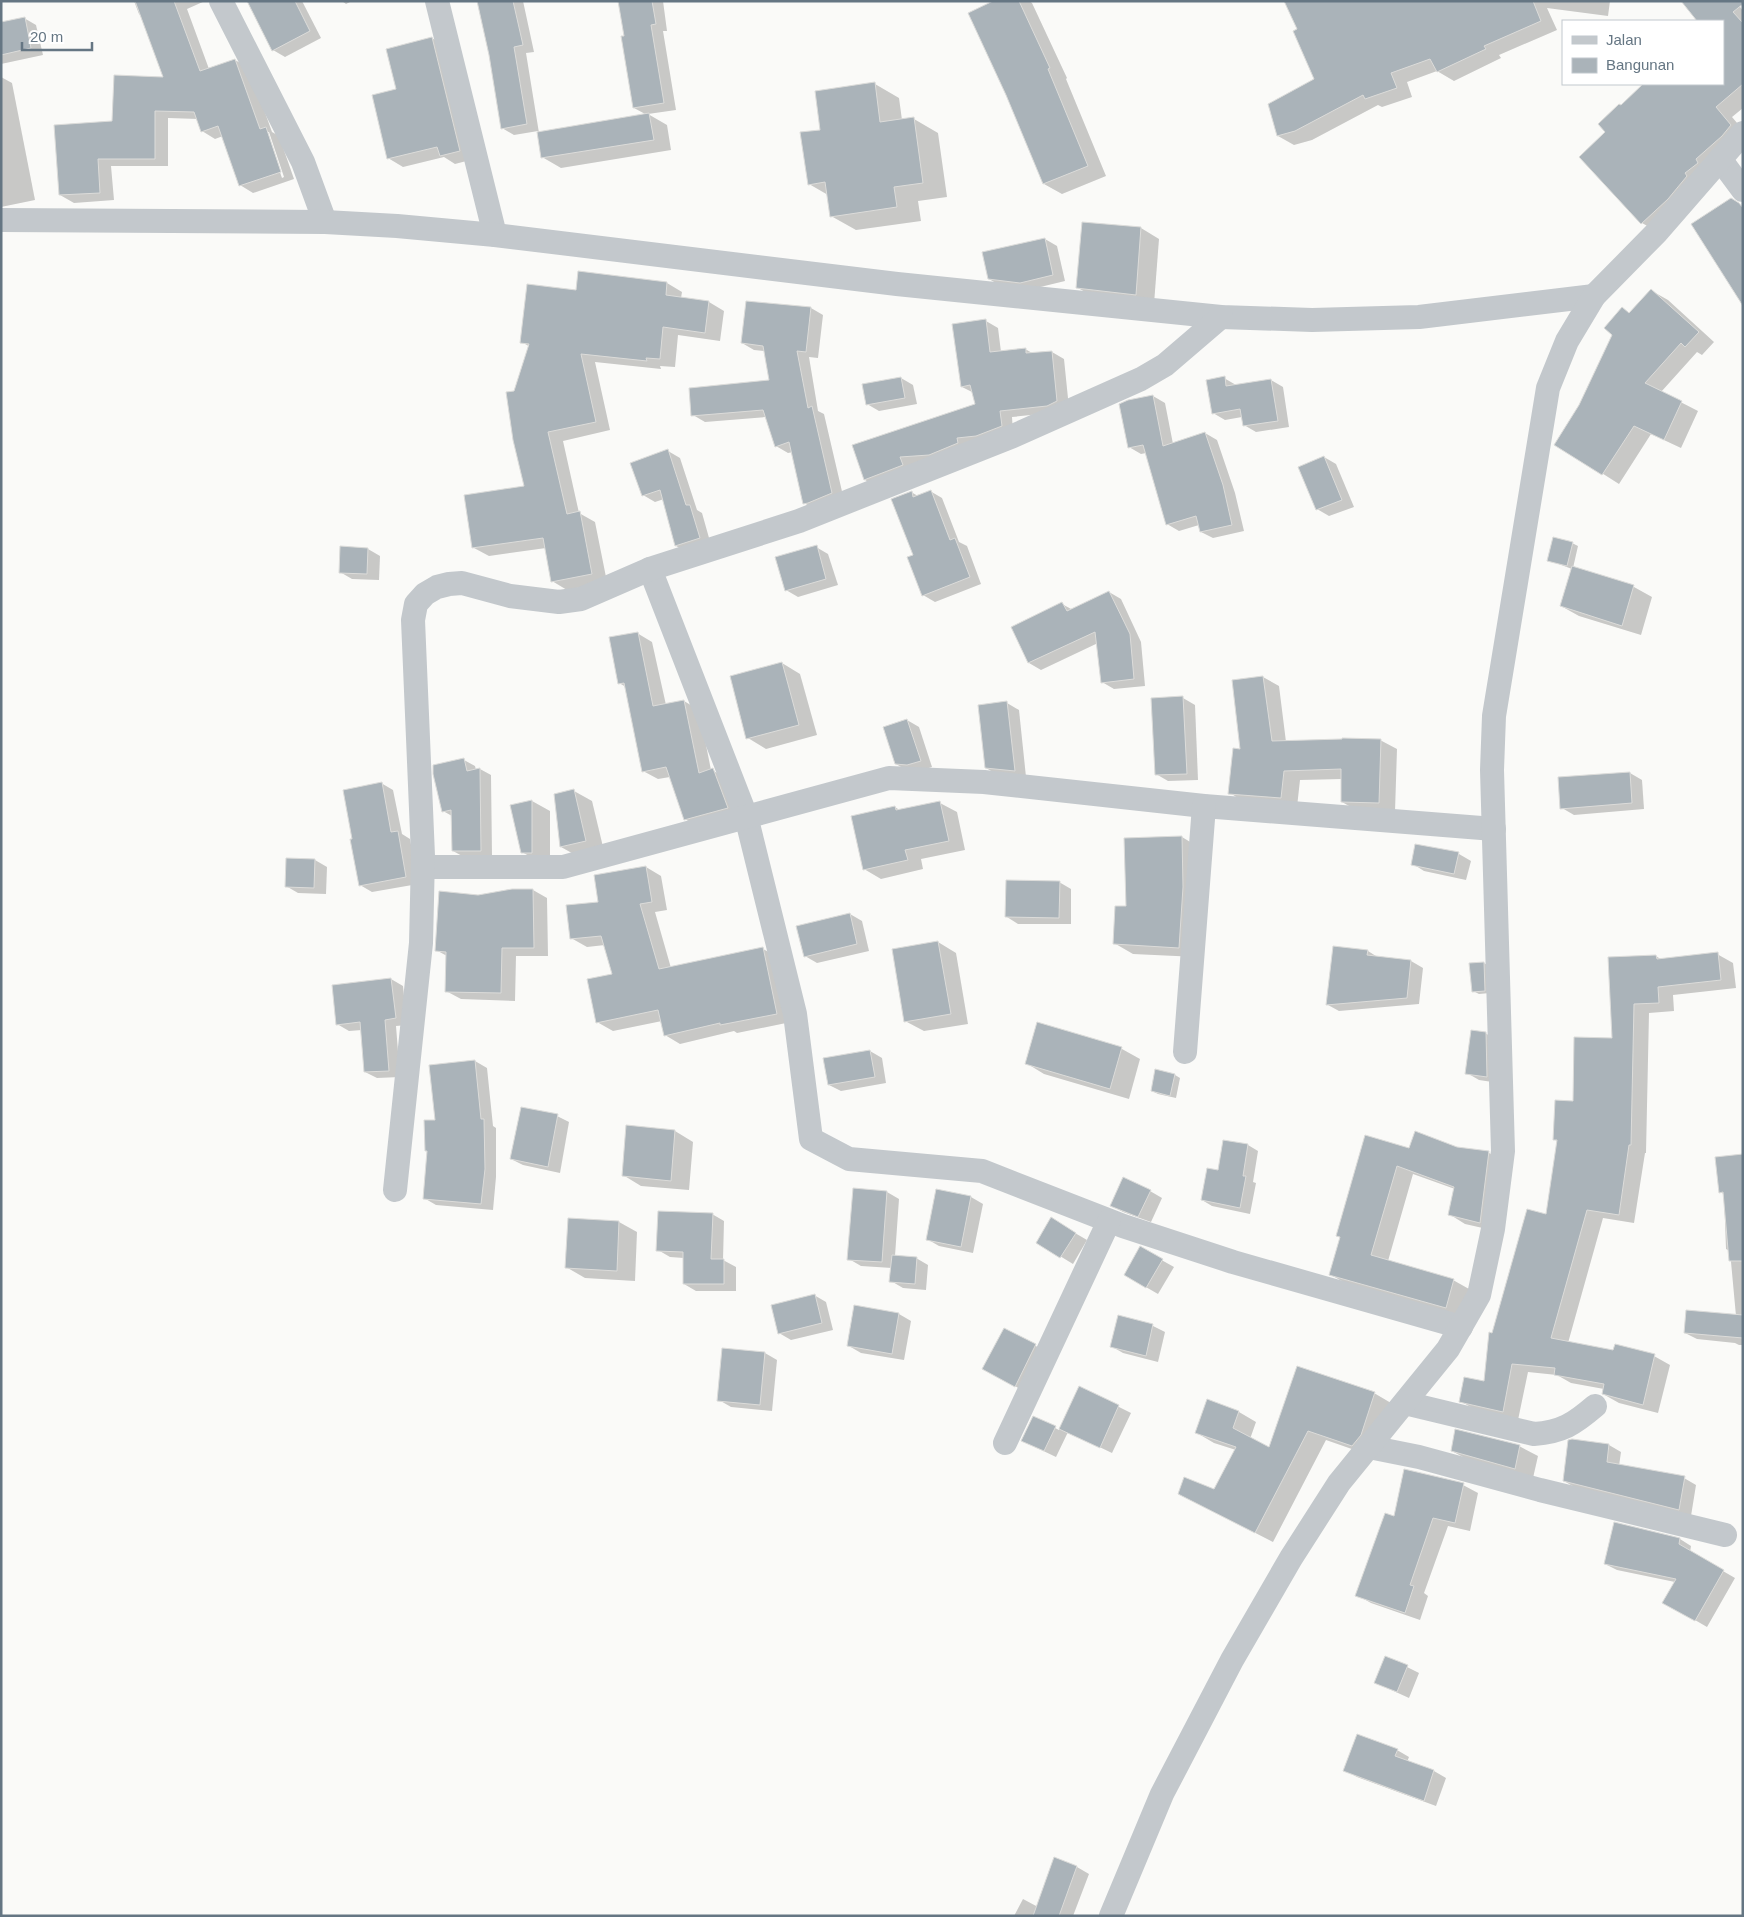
<svg xmlns="http://www.w3.org/2000/svg" width="1744" height="1917" font-family="Helvetica,sans-serif">
<style>
.shadow{fill:#0003;fill-rule:evenodd}
.building{fill:#aab3b9;stroke:#dcdcda}
.lines{fill:none;stroke-linecap:round;stroke-linejoin:round}
.minor{stroke:#c3c8cc;stroke-width:24}
</style>
<rect width="100%" height="100%" fill="#fafaf8"/>
<g class="shadow">
<path d="M134,1H205L187,9L209,69L235,60L249,68L272,132L279,136L294,179L253,193L240,185L223,136L215,139L202,131L198,119L168,118V166H111L114,200L74,203L60,195L114,122L165,78L142,16L139,14ZM266,132H269L284,177L282,178Z"/>
<polygon points="252,1 302,1 321,38 285,57 273,50"/>
<polygon points="342,1 352,1 346,4"/>
<polygon points="479,1 523,1 534,52 526,53 539,133 647,115 634,108 620,1 663,1 667,31 663,31 676,110 648,114 667,125 671,150 561,168 542,157 538,131 514,135 502,128 490,55"/>
<polygon points="996,1 1029,1 1032,3 1067,78 1066,79 1106,176 1062,194 1044,184"/>
<polygon points="1362,1 1610,1 1608,16 1547,8 1557,30 1499,55 1501,58 1454,81 1437,71 1407,82 1412,97 1382,107 1378,105 1312,140 1294,145 1278,136 1316,79"/>
<polygon points="1682,1 1736,1 1743,11 1743,108 1732,117 1743,130 1658,232 1642,223 1607,132 1622,106 1646,84 1723,84 1723,21 1698,21"/>
<polygon points="24,18 36,25 43,55 1,64 1,23"/>
<polygon points="432,38 446,47 474,159 455,164 444,157 403,167 388,158 398,90"/>
<polygon points="1,77 12,83 35,200 1,207"/>
<polygon points="875,84 899,98 902,120 914,119 938,133 947,197 918,201 921,221 856,230 831,216 828,195 809,184 822,131"/>
<polygon points="1083,223 1141,228 1159,239 1154,304 1096,298 1078,288"/>
<polygon points="1045,239 1057,246 1065,281 1032,289 1001,286 989,279"/>
<polygon points="667,283 682,292 681,298 709,302 724,311 720,341 678,335 675,367 660,366 661,369 595,362 610,430 563,441 579,513 595,522 607,582 567,590 552,581 546,548 489,556 474,548 525,487 515,392 530,347 522,342 577,291"/>
<polygon points="1652,291 1668,300 1714,342 1702,355 1697,352 1661,392 1698,411 1681,448 1651,434 1619,484 1556,444 1580,406 1613,335 1623,309 1630,313"/>
<polygon points="811,308 823,315 818,358 809,357 818,411 824,414 844,500 816,510 804,503 793,452 788,453 776,446 766,417 705,422 693,415 770,381 765,351 754,350 742,343"/>
<polygon points="986,321 998,328 1001,352 1025,349 1034,354 1052,352 1064,359 1069,408 1060,412 1012,417 1013,432 877,487 865,480 977,405 974,393 962,387"/>
<polygon points="901,378 913,385 917,404 879,411 867,404"/>
<polygon points="1224,378 1236,385 1271,380 1283,387 1289,427 1256,432 1244,425 1242,417 1225,420 1213,413"/>
<polygon points="1153,396 1165,403 1173,444 1205,433 1217,440 1235,493 1244,531 1213,538 1201,532 1199,525 1179,531 1167,524 1146,453 1141,454 1129,447"/>
<polygon points="668,451 680,458 697,510 702,513 711,545 688,552 676,546 664,499 655,502 643,495"/>
<polygon points="1324,457 1336,464 1354,507 1329,516 1317,509"/>
<polygon points="930,491 942,498 959,542 967,546 981,584 935,602 923,595 914,555 911,492 918,496"/>
<polygon points="1572,543 1578,546 1573,568 1634,587 1652,597 1641,635 1579,616 1561,606 1572,569 1548,560"/>
<polygon points="816,547 828,554 838,585 798,597 786,590"/>
<polygon points="341,548 368,549 380,556 379,580 352,579 340,572"/>
<polygon points="1109,592 1121,599 1141,642 1145,686 1114,689 1102,682 1098,643 1041,670 1029,663 1013,627 1062,604 1073,610"/>
<polygon points="637,633 652,642 666,705 684,701 699,710 711,770 728,778 742,816 700,828 685,819 670,777 658,779 643,771 626,687 619,683"/>
<polygon points="782,663 800,674 817,735 766,749 748,738"/>
<polygon points="1263,677 1279,686 1286,742 1380,740 1397,749 1395,812 1358,811 1342,802 1342,779 1300,780 1297,807 1246,803 1230,793"/>
<polygon points="1183,698 1195,705 1198,780 1168,781 1156,774 1153,699"/>
<polygon points="1007,703 1019,710 1026,777 998,775 986,768"/>
<polygon points="907,720 919,727 932,767 919,771 908,771 896,764"/>
<polygon points="464,760 475,766 476,770 480,769 491,775 492,856 464,857 453,851 452,816 443,811"/>
<polygon points="1630,773 1642,780 1644,809 1574,815 1562,808"/>
<polygon points="381,783 393,790 402,834 410,839 418,884 372,892 360,885"/>
<polygon points="574,791 592,801 604,851 579,857 561,847"/>
<polygon points="532,801 550,811 550,863 541,863 522,852"/>
<polygon points="940,803 957,812 965,850 921,859 923,869 881,879 864,869 853,817 895,807 901,811"/>
<polygon points="1182,837 1200,848 1197,957 1133,954 1114,943 1127,908"/>
<polygon points="1459,854 1471,861 1466,880 1424,871 1413,864"/>
<polygon points="315,860 327,867 326,894 298,893 286,886"/>
<polygon points="646,867 661,876 667,910 655,912 671,968 763,949 778,957 791,1022 737,1033 734,1031 680,1044 665,1035 662,1021 613,1031 597,1022 614,975 605,945 587,947 571,938 600,903"/>
<polygon points="1059,882 1071,889 1071,924 1018,924 1007,917"/>
<polygon points="533,890 547,898 548,956 516,956 515,1001 461,999 446,991 447,956 436,950 478,896"/>
<polygon points="850,914 862,921 869,951 817,963 805,956"/>
<polygon points="938,942 956,953 968,1024 924,1031 905,1021"/>
<polygon points="1368,951 1379,958 1411,961 1423,968 1419,1004 1339,1011 1328,1005"/>
<polygon points="1717,954 1733,963 1736,988 1673,995 1674,1011 1649,1013 1646,1153 1645,1153 1634,1223 1603,1218 1568,1343 1614,1351 1654,1356 1670,1365 1658,1413 1619,1403 1603,1394 1604,1389 1571,1383 1557,1375 1528,1372 1518,1420 1476,1410 1460,1401 1485,1383 1493,1334 1547,1216 1558,1142 1554,1139 1574,1102 1613,1039 1656,956 1662,960"/>
<polygon points="1484,963 1489,966 1490,993 1479,994 1473,991"/>
<polygon points="391,979 403,986 407,1025 396,1026 400,1077 377,1078 365,1072 362,1030 349,1031 337,1024"/>
<polygon points="1038,1024 1122,1049 1140,1059 1129,1099 1044,1074 1026,1063"/>
<polygon points="1485,1033 1497,1040 1499,1083 1479,1080 1467,1073"/>
<polygon points="870,1051 882,1058 886,1083 841,1091 829,1085"/>
<polygon points="475,1061 487,1068 493,1126 496,1128 496,1177 493,1210 436,1205 424,1198 428,1152 426,1151 437,1121"/>
<polygon points="1156,1071 1175,1075 1180,1078 1176,1098 1158,1094 1152,1091"/>
<polygon points="557,1116 569,1122 560,1173 523,1165 511,1159"/>
<polygon points="675,1131 693,1142 689,1190 641,1186 623,1175"/>
<polygon points="1224,1141 1248,1145 1258,1151 1253,1182 1256,1183 1250,1214 1212,1206 1202,1200 1219,1172"/>
<polygon points="1409,1150 1489,1153 1505,1162 1496,1231 1465,1224 1449,1214 1455,1189 1413,1174 1388,1261 1453,1280 1469,1289 1462,1317 1347,1284 1331,1275 1341,1238 1337,1236"/>
<polygon points="1743,1156 1743,1345 1739,1345 1735,1343 1697,1339 1685,1333 1736,1316 1730,1251 1726,1249 1724,1194 1720,1192"/>
<polygon points="1150,1191 1162,1198 1151,1222 1123,1212 1112,1206"/>
<polygon points="887,1192 899,1199 895,1256 916,1258 928,1265 926,1290 903,1288 891,1281 892,1268 861,1266 849,1259"/>
<polygon points="971,1197 983,1204 973,1253 939,1246 927,1239"/>
<polygon points="712,1214 724,1221 723,1260 736,1267 736,1291 696,1291 684,1284 684,1258 670,1257 658,1250"/>
<polygon points="619,1222 637,1232 635,1281 585,1278 566,1267"/>
<polygon points="1063,1226 1087,1240 1073,1264 1037,1242"/>
<polygon points="1140,1248 1174,1267 1158,1294 1125,1275"/>
<polygon points="814,1295 826,1302 833,1330 791,1340 779,1333"/>
<polygon points="855,1307 899,1314 911,1321 904,1360 861,1353 849,1346"/>
<polygon points="1118,1317 1153,1326 1165,1332 1158,1362 1123,1353 1111,1346"/>
<polygon points="1004,1329 1047,1352 1028,1393 996,1376"/>
<polygon points="765,1353 777,1360 772,1411 731,1407 719,1400"/>
<polygon points="1079,1387 1131,1413 1112,1453 1068,1432 1056,1457 1035,1447 1055,1428 1059,1430"/>
<polygon points="1374,1393 1391,1403 1369,1455 1326,1440 1273,1542 1197,1503 1215,1491 1236,1450 1214,1443 1197,1433 1208,1401 1239,1412 1256,1422 1250,1439 1270,1449"/>
<polygon points="1609,1445 1621,1452 1619,1466 1684,1478 1696,1485 1691,1516 1576,1488 1564,1481"/>
<polygon points="1519,1446 1538,1456 1533,1478 1470,1461 1452,1451"/>
<polygon points="1463,1485 1478,1493 1470,1531 1448,1526 1424,1593 1428,1596 1420,1620 1371,1603 1357,1595 1395,1518"/>
<polygon points="1680,1539 1691,1546 1690,1552 1735,1578 1707,1627 1664,1602 1675,1582 1617,1570 1605,1564"/>
<polygon points="1407,1667 1419,1673 1409,1698 1376,1683"/>
<polygon points="1397,1750 1409,1757 1407,1762 1434,1771 1446,1778 1436,1806 1357,1777 1345,1770"/>
<polygon points="1055,1859 1077,1867 1089,1874 1073,1916 1014,1916 1023,1899 1038,1907"/>
</g>
<g class="building">
<polygon points="135,1 174,1 200,71 235,59 260,129 266,127 281,172 239,186 218,126 201,132 194,112 155,111 155,159 98,159 100,193 59,195 54,125 112,121 114,75 163,77"/>
<polygon points="247,1 295,1 310,31 272,51"/>
<polygon points="477,1 513,1 523,45 514,47 527,124 501,129 489,55"/>
<polygon points="618,1 652,1 656,24 651,25 664,103 633,108 621,36 624,36"/>
<polygon points="993,1 1019,1 1050,68 1048,69 1088,166 1043,184 1006,95 968,13"/>
<polygon points="1284,1 1533,1 1541,21 1484,46 1486,49 1437,72 1430,59 1391,73 1397,88 1365,99 1363,95 1295,131 1277,136 1268,104 1314,79 1293,31 1297,29"/>
<polygon points="1681,1 1743,1 1743,4 1733,12 1743,23 1743,84 1716,107 1731,125 1722,136 1696,159 1698,163 1685,173 1687,176 1668,199 1641,224 1579,157 1605,132 1598,124 1619,104 1621,105 1643,84 1723,84 1723,21 1697,21"/>
<polygon points="25,17 31,48 1,55 1,22"/>
<polygon points="432,37 460,151 440,156 437,147 387,159 372,95 396,89 386,49"/>
<polygon points="875,82 880,122 914,117 923,183 894,187 897,207 830,217 825,182 808,185 800,132 820,130 815,91"/>
<polygon points="649,113 654,140 541,158 537,132"/>
<polygon points="1731,198 1739,203 1743,208 1743,306 1691,224"/>
<polygon points="1082,222 1141,227 1136,295 1076,288"/>
<polygon points="1045,238 1053,275 1020,283 988,279 982,252"/>
<polygon points="578,271 667,282 666,295 709,301 705,333 663,327 660,359 646,358 647,361 581,354 596,422 548,432 567,514 580,511 592,574 551,582 543,538 472,548 464,495 524,486 513,440 506,392 514,391 529,344 520,343 527,284 576,290"/>
<polygon points="1651,289 1699,332 1685,347 1681,343 1645,383 1682,401 1664,440 1634,426 1602,475 1554,445 1579,405 1612,335 1604,328 1622,307 1629,313"/>
<polygon points="746,301 811,307 806,352 797,351 808,408 812,406 832,493 808,503 803,504 789,442 775,447 763,410 691,416 689,388 769,380 763,346 741,343"/>
<polygon points="986,319 990,352 1026,348 1026,353 1052,351 1057,401 1047,406 1000,411 1002,426 976,436 957,438 958,443 929,455 900,457 903,465 864,480 852,445 975,404 970,385 961,387 952,324"/>
<polygon points="1225,376 1226,386 1271,379 1278,421 1243,426 1240,409 1212,414 1206,380"/>
<polygon points="901,377 905,398 866,405 862,384"/>
<polygon points="1153,395 1163,446 1205,432 1223,485 1232,525 1200,532 1196,516 1166,525 1143,445 1128,448 1119,404 1128,400"/>
<polygon points="668,449 686,505 690,505 700,538 675,546 660,490 642,496 630,463"/>
<polygon points="1324,456 1342,500 1316,510 1298,467"/>
<polygon points="931,490 950,540 955,538 970,577 922,596 907,557 913,555 891,499 912,491 913,497"/>
<polygon points="1553,537 1573,542 1567,566 1547,561"/>
<polygon points="817,545 826,579 785,591 775,557"/>
<polygon points="340,546 368,548 367,574 339,573"/>
<polygon points="1572,566 1634,585 1622,626 1560,606"/>
<polygon points="1109,591 1130,634 1134,679 1101,683 1095,632 1028,663 1011,627 1062,602 1067,611"/>
<polygon points="638,632 653,706 684,700 699,773 713,768 728,808 684,820 666,767 642,772 624,683 618,684 609,637"/>
<polygon points="782,662 799,725 746,739 730,676"/>
<polygon points="1263,676 1272,741 1342,739 1342,738 1381,739 1379,803 1341,802 1341,769 1284,771 1281,798 1228,794 1233,748 1240,749 1232,680"/>
<polygon points="1183,696 1187,774 1155,775 1151,698"/>
<polygon points="1007,701 1015,771 985,768 978,705"/>
<polygon points="907,719 921,761 907,765 895,764 883,727"/>
<polygon points="464,758 467,771 480,768 481,851 452,851 451,810 442,812 433,774 433,765"/>
<polygon points="1630,772 1632,803 1560,809 1558,777"/>
<polygon points="382,782 391,832 398,831 406,877 359,886 350,839 352,839 343,790"/>
<polygon points="574,789 586,841 560,847 554,794"/>
<polygon points="532,800 532,853 521,853 510,805"/>
<polygon points="940,801 949,841 905,850 908,860 863,870 851,816 895,806 896,810"/>
<polygon points="1182,836 1183,887 1179,948 1113,944 1115,906 1126,906 1124,838"/>
<polygon points="1415,844 1459,852 1454,874 1411,865"/>
<polygon points="286,858 315,859 314,888 285,887"/>
<polygon points="646,866 652,902 640,904 659,969 763,947 777,1014 720,1025 720,1023 664,1036 658,1010 596,1023 587,979 612,974 601,936 570,939 566,905 598,902 594,875"/>
<polygon points="1006,880 1060,881 1059,918 1005,917"/>
<polygon points="512,889 533,889 534,948 502,948 501,993 445,992 446,952 435,951 439,891 478,895"/>
<polygon points="850,913 857,944 804,957 796,926"/>
<polygon points="938,941 951,1014 904,1022 892,949"/>
<polygon points="1333,946 1368,950 1367,955 1411,960 1407,998 1326,1005"/>
<polygon points="1718,952 1721,980 1658,987 1659,1003 1634,1004 1631,1145 1629,1145 1619,1215 1587,1210 1551,1338 1613,1350 1615,1344 1655,1354 1643,1405 1602,1394 1604,1384 1554,1375 1555,1368 1512,1364 1503,1412 1459,1402 1464,1377 1484,1381 1489,1332 1492,1333 1527,1209 1546,1214 1557,1140 1553,1140 1555,1100 1573,1101 1574,1037 1612,1038 1608,957 1656,955 1657,959"/>
<polygon points="1484,962 1485,991 1472,992 1469,963"/>
<polygon points="391,978 396,1018 385,1020 389,1071 364,1072 360,1022 336,1025 332,985"/>
<polygon points="1037,1022 1122,1047 1110,1089 1025,1064"/>
<polygon points="1471,1030 1486,1032 1487,1077 1465,1074"/>
<polygon points="870,1050 875,1077 828,1085 823,1058"/>
<polygon points="475,1060 481,1119 484,1119 485,1169 481,1204 423,1199 427,1151 425,1151 424,1120 435,1120 429,1065"/>
<polygon points="1155,1069 1175,1074 1170,1096 1151,1091"/>
<polygon points="521,1107 558,1114 548,1167 510,1159"/>
<polygon points="626,1125 675,1130 671,1181 622,1176"/>
<polygon points="1415,1131 1457,1147 1489,1151 1480,1223 1448,1215 1454,1187 1397,1166 1371,1255 1454,1279 1446,1308 1329,1275 1340,1237 1336,1236 1365,1135 1409,1148"/>
<polygon points="1223,1140 1248,1144 1243,1176 1246,1176 1240,1208 1201,1200 1207,1168 1218,1170"/>
<polygon points="1743,1154 1743,1261 1729,1261 1723,1192 1719,1193 1715,1157"/>
<polygon points="1123,1177 1151,1190 1138,1217 1110,1206"/>
<polygon points="853,1188 887,1191 882,1262 847,1260"/>
<polygon points="936,1189 971,1196 961,1247 926,1240"/>
<polygon points="658,1211 713,1213 711,1259 724,1259 724,1284 683,1284 683,1252 656,1251"/>
<polygon points="1051,1217 1076,1233 1060,1258 1036,1243"/>
<polygon points="568,1218 619,1221 617,1271 565,1268"/>
<polygon points="1140,1246 1163,1259 1146,1288 1124,1275"/>
<polygon points="892,1255 917,1257 915,1284 889,1282"/>
<polygon points="815,1294 822,1323 778,1334 771,1305"/>
<polygon points="854,1305 899,1313 892,1354 847,1346"/>
<polygon points="1686,1310 1743,1315 1743,1338 1684,1333"/>
<polygon points="1118,1315 1153,1324 1146,1356 1110,1347"/>
<polygon points="1004,1328 1036,1344 1015,1387 982,1369"/>
<polygon points="722,1348 765,1352 760,1405 717,1401"/>
<polygon points="1297,1366 1375,1392 1361,1435 1352,1446 1308,1431 1255,1533 1178,1494 1184,1477 1214,1489 1236,1447 1195,1433 1207,1399 1239,1411 1233,1428 1269,1447"/>
<polygon points="1079,1386 1119,1405 1100,1448 1059,1429"/>
<polygon points="1033,1416 1056,1426 1044,1451 1021,1441"/>
<polygon points="1455,1429 1520,1445 1515,1469 1451,1451"/>
<polygon points="1572,1439 1609,1444 1607,1462 1685,1476 1679,1510 1563,1481 1568,1440"/>
<polygon points="1404,1469 1464,1483 1455,1523 1433,1518 1410,1585 1414,1586 1405,1613 1355,1596 1385,1513 1394,1516"/>
<polygon points="1614,1522 1680,1538 1679,1544 1724,1570 1695,1621 1662,1603 1676,1579 1604,1564"/>
<polygon points="1385,1656 1408,1665 1397,1692 1374,1683"/>
<polygon points="1357,1734 1398,1749 1395,1756 1434,1770 1424,1801 1343,1771"/>
<polygon points="1054,1857 1077,1866 1059,1916 1033,1916"/>
</g>
<g class="lines">
<g class="minor">
<polyline points="221,1 303,162 325,222"/>
<polyline points="437,1 495,235"/>
<polyline points="1720,159 1743,190"/>
<polyline points="1,220 325,222 397,226 495,235 897,284 1221,317 1312,320 1419,317 1594,296"/>
<polyline points="650,569 746,816 795,1014 811,1139 849,1159 982,1171 1123,1226 1233,1262 1461,1327"/>
<polyline points="423,867 563,867 889,778 984,782 1204,806 1494,829"/>
<polyline points="1185,1052 1204,806"/>
<polyline points="395,1190 421,943 423,856 413,620 416,604 425,594 437,587 449,584 462,583 510,596 559,602 581,599 650,569 799,521 1013,436 1141,379 1165,365 1221,317"/>
<path d="M1405,1403L1534,1434C1562,1432 1574,1424 1595,1406"/>
<polyline points="1005,1443 1109,1221"/>
<polyline points="1369,1447 1419,1457 1540,1490 1725,1535"/>
<polyline points="1111,1916 1162,1794 1232,1660 1291,1558 1339,1483 1448,1349 1479,1295 1493,1229 1503,1151 1492,770 1494,716 1548,388 1567,341 1594,296 1656,233 1743,133"/>
</g>
</g>
<rect width="1744" height="1917" fill="none" stroke="#657683" stroke-width="5"/>
<rect x="1562" y="20" width="162" height="65" fill="#ffffff" stroke="#c1c8cd"/>
<rect x="1572" y="36" width="25" height="8" fill="#c3c8cc" stroke="#c1c8cd"/>
<text x="1606" y="45" font-size="15" fill="#657683">Jalan</text>
<rect x="1572" y="58" width="25" height="15" fill="#aab3b9" stroke="#c1c8cd"/>
<text x="1606" y="70" font-size="15" fill="#657683">Bangunan</text>
<path d="M22 42v8h70v-8" fill="none" stroke="#657683" stroke-width="2.5"/>
<text x="30" y="42" font-size="15" fill="#657683" stroke="#ffffff" stroke-width="4" paint-order="stroke">20 m</text>
</svg>
